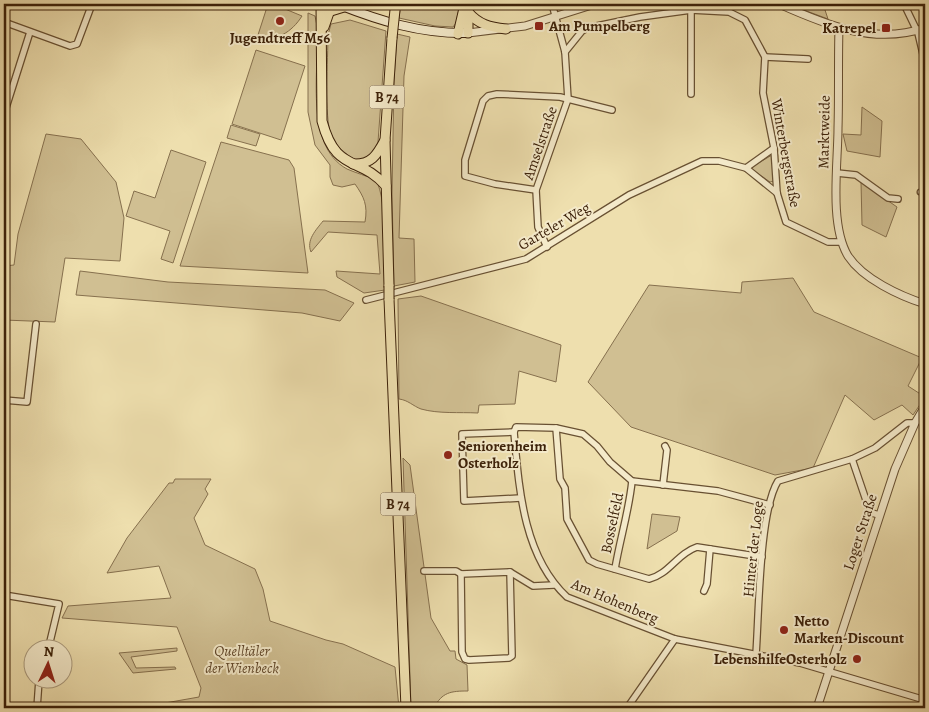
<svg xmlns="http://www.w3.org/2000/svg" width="929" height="712" font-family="Alegreya,serif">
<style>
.green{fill:#d0bf92;stroke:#86704e}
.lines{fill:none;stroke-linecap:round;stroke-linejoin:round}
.stream{stroke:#826c4a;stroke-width:2}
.pedestrian-casing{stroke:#685032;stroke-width:7}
.minor-casing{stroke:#685032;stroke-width:8}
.tertiary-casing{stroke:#685032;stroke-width:9}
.secondary-casing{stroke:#3c2109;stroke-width:10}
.primary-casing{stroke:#3c2109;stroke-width:11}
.pedestrian{stroke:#f4eaca;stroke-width:4.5}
.minor{stroke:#f4eaca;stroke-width:5.5}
.tertiary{stroke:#f4eaca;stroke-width:7}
.secondary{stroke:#f4eaca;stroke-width:8}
.primary{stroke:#eedfae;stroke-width:9}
.primary-bridge-casing{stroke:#3c2109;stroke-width:11;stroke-linecap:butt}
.primary-bridge{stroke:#eedfae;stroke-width:9}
.poi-dot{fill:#8f2418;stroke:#f4eaca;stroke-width:2}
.labels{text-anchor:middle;stroke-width:4;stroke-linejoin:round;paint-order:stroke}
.shield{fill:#f4eaca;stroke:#735d43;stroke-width:1}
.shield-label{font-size:14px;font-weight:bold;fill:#3c2109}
.poi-label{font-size:15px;font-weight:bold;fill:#3c2109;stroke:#f4eaca;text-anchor:start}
.street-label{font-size:15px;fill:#3c2109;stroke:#f4eaca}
.park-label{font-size:15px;font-style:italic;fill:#61482b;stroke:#f4eaca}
</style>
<rect width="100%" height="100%" fill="#eedfae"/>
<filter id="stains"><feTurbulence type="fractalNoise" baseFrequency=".004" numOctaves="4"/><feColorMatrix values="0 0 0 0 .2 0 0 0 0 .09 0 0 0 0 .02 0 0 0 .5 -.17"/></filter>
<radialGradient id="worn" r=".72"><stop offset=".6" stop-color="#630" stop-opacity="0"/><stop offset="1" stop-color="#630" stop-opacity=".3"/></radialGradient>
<g class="green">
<path d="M268,4H273L302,16C292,32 276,42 257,38Z"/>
<polygon points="401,4 460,4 456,23 453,27 435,26 399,18"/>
<polygon points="788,4 823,4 828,19"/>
<path d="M308,13L315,16L317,26C320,67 303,145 347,169C356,173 367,176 376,180C388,202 384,263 385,290L364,293L337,277L336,271L380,274L377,235L328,232L311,252C306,240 316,230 323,221L365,222C368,205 364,197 355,184L342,187L333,185L330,177V165L315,145L308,112Z"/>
<path d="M350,20L386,31L378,142C373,155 368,159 355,160C345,153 335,146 331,134C324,119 328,56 328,35L331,24Z"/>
<polygon points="397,34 410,37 404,76 399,238 414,239 415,282 394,286 392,194 394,80"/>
<polygon points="256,50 305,66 281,140 232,124"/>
<polygon points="862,107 882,121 880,157 847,151 843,134 861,135"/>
<polygon points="231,125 260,134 256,146 227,138"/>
<polygon points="46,134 81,139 116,182 124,218 120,261 65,258 55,322 4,320 4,266 14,265 18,234"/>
<polygon points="221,142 289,160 294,168 308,273 180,266"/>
<polygon points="171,150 206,162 173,263 161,259 170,231 126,216 134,191 155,198"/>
<polygon points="772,155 774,181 770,182 750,168"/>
<polygon points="861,182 897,207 886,237 862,225"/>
<polygon points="80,271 168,282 325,290 354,303 340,321 302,313 76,295"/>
<polygon points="793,278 814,312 922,358 908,386 925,397 913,415 902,405 874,420 845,395 813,468 775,475 631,427 588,382 649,285 741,293 742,282"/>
<path d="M421,296L561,345L556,382L519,371L515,404L479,405L478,413C459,412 439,414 421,409C413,406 408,400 399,399L398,299Z"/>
<path d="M403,458L410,465L431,618L450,651H455L456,659L467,665L468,691C451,691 442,692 434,708H411Z"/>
<polygon points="175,479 211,479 205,489 208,494 194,518 205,545 255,569 263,589 270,621 326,640 343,644 395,667 399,708 171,708 165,703 199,697 201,688 177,627 62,618 68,606 171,598 159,566 107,573 127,538 169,483 173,483"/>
<polygon points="652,514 680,517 677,531 647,549"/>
<polygon points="177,648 177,651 131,657 136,668 175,667 176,669 133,673 119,653"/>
</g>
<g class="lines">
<polyline class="stream" points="925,623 923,632 925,637"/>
<defs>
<g id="pedestrian">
<polyline points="917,31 925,65"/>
<polyline points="920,192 925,193"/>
</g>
<g id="minor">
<polyline points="570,4 588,5"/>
<polyline points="904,4 917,31"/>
<polyline points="4,22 70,46 77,44 92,4"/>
<polyline points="565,52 582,31 587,28 640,17 691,10 729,12 745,20 765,57 763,93 774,148 777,193 786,222 828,242 842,242"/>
<polyline points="765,57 808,59"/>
<polyline points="691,94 691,10"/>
<polyline points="4,114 30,32"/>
<polyline points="746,168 774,148"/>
<polyline points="837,173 856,175 888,198 898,199"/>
<polyline points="536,190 495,184 465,176 465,160 483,101 488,96 497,94 560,97 612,110"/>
<polyline points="547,247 538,227 536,190 568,99 565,52 552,4"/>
<polyline points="366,300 526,259 629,195 702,161 719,161 746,168 777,193"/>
<polyline points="4,400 27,402 36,324"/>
<path d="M556,428L560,479L565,488L567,519L589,560L597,564L649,579C668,575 678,553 697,547L762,557"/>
<polyline points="514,432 462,434 464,501 521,498"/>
<polyline points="852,459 869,509 872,513 879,515"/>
<polyline points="663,485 667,450 665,446"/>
<path d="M770,505L718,491L632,481L610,462L597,446L583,434L556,428L516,427L514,432C519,488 523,556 567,597L675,639L800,663L925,700"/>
<path d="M615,569C620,539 629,511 632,481"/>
<polyline points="424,571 456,571 461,574 510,572 533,586 554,585"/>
<polyline points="461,574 462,652 465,659 469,660 509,658 512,656 510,572"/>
<polyline points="704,591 707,584 710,549"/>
<polyline points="4,595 59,604 48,650"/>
<path d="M756,654C759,615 759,511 778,481L852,459L875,448L907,423H915"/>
<polyline points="37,708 39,680"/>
<polyline points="524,708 590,708"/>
<polyline points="627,708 675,639"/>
</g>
<g id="tertiary">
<path d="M779,4C826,25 874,45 925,28"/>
<path d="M839,28C838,61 839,95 838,128C838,164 829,224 848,256C863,279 900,296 925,304"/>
<polyline points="468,33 525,26 595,4"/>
<polyline points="817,708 895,469 915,423 925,406"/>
</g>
<path id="secondary" d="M337,4C380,21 421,34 468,33"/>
<g id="primary">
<path d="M321,4L322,121C336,174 359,155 386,186"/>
<polyline points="331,11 344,7"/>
<path d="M468,12C479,25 490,27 506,29"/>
<polyline points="324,27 332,4"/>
<polyline points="468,33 468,11"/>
<polyline points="458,34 465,4"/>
<path d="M353,164C371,165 377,155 385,140"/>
<polyline points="389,286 385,140 392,38"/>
<polyline points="389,299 406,708"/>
</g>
</defs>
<use href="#pedestrian" class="pedestrian-casing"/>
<use href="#minor" class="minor-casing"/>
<use href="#tertiary" class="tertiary-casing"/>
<use href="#secondary" class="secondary-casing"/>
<use href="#primary" class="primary-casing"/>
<use href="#pedestrian" class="pedestrian"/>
<use href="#minor" class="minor"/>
<use href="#tertiary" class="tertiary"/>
<use href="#secondary" class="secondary"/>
<use href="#primary" class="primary"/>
<defs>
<g id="primary-bridge">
<polyline points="392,38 395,10"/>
<polyline points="389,286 389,299"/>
</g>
</defs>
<use href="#primary-bridge" class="primary-bridge-casing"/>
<use href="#primary-bridge" class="primary-bridge"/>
</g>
<g class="poi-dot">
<circle cx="280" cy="21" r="5"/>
<rect x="534" y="21" width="10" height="10" rx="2.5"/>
<rect x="881" y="23" width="10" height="10" rx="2.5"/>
<circle cx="448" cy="455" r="5"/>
<circle cx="784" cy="630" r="5"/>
<circle cx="857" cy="659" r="5"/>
</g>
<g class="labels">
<g class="shield">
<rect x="369.5" y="85.5" width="35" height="23" rx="4"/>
<rect x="380.5" y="492.5" width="35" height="23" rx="4"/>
</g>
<g class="shield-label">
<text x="387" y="102">B 74</text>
<text x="398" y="509">B 74</text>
</g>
<g class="poi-label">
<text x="549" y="31">Am Pumpelberg</text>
<text x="876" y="33" text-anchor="end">Katrepel</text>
<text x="280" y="43" text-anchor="middle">Jugendtreff M56</text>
<text x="458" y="451">Seniorenheim<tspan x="458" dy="17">Osterholz</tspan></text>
<text x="794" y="626">Netto<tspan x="794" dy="17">Marken-Discount</tspan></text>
<text x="847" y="664" text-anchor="end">LebenshilfeOsterholz</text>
</g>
<g class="street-label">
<text transform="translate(824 132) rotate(-89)" y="5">Marktweide</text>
<text transform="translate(540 143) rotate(-71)" y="5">Amselstraße</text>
<text transform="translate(786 153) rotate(80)" y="5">Winterbergstraße</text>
<text transform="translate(554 226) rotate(-30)" y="5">Garteler Weg</text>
<text transform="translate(612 523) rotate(-78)" y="5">Bosselfeld</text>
<text transform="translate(860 532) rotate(-72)" y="5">Loger Straße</text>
<text transform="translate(753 549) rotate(-84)" y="5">Hinter der Loge</text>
<text transform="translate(615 601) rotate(23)" y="5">Am Hohenberg</text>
</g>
<g class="park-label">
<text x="242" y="656">Quelltäler<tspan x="242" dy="17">der Wienbeck</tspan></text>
</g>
</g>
<rect width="929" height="712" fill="none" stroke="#eedfae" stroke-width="20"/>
<rect x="5" y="5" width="919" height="702" fill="none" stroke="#3c2109" stroke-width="2.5"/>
<rect x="10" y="10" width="909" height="692" fill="none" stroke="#3c2109"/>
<g transform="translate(48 664) rotate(4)"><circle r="24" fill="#f4eaca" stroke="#aa9a7d"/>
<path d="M0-4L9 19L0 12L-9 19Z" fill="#8f2418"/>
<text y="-8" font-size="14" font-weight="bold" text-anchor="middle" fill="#3c2109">N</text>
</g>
<rect width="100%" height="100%" filter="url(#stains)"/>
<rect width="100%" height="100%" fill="url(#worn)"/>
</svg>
